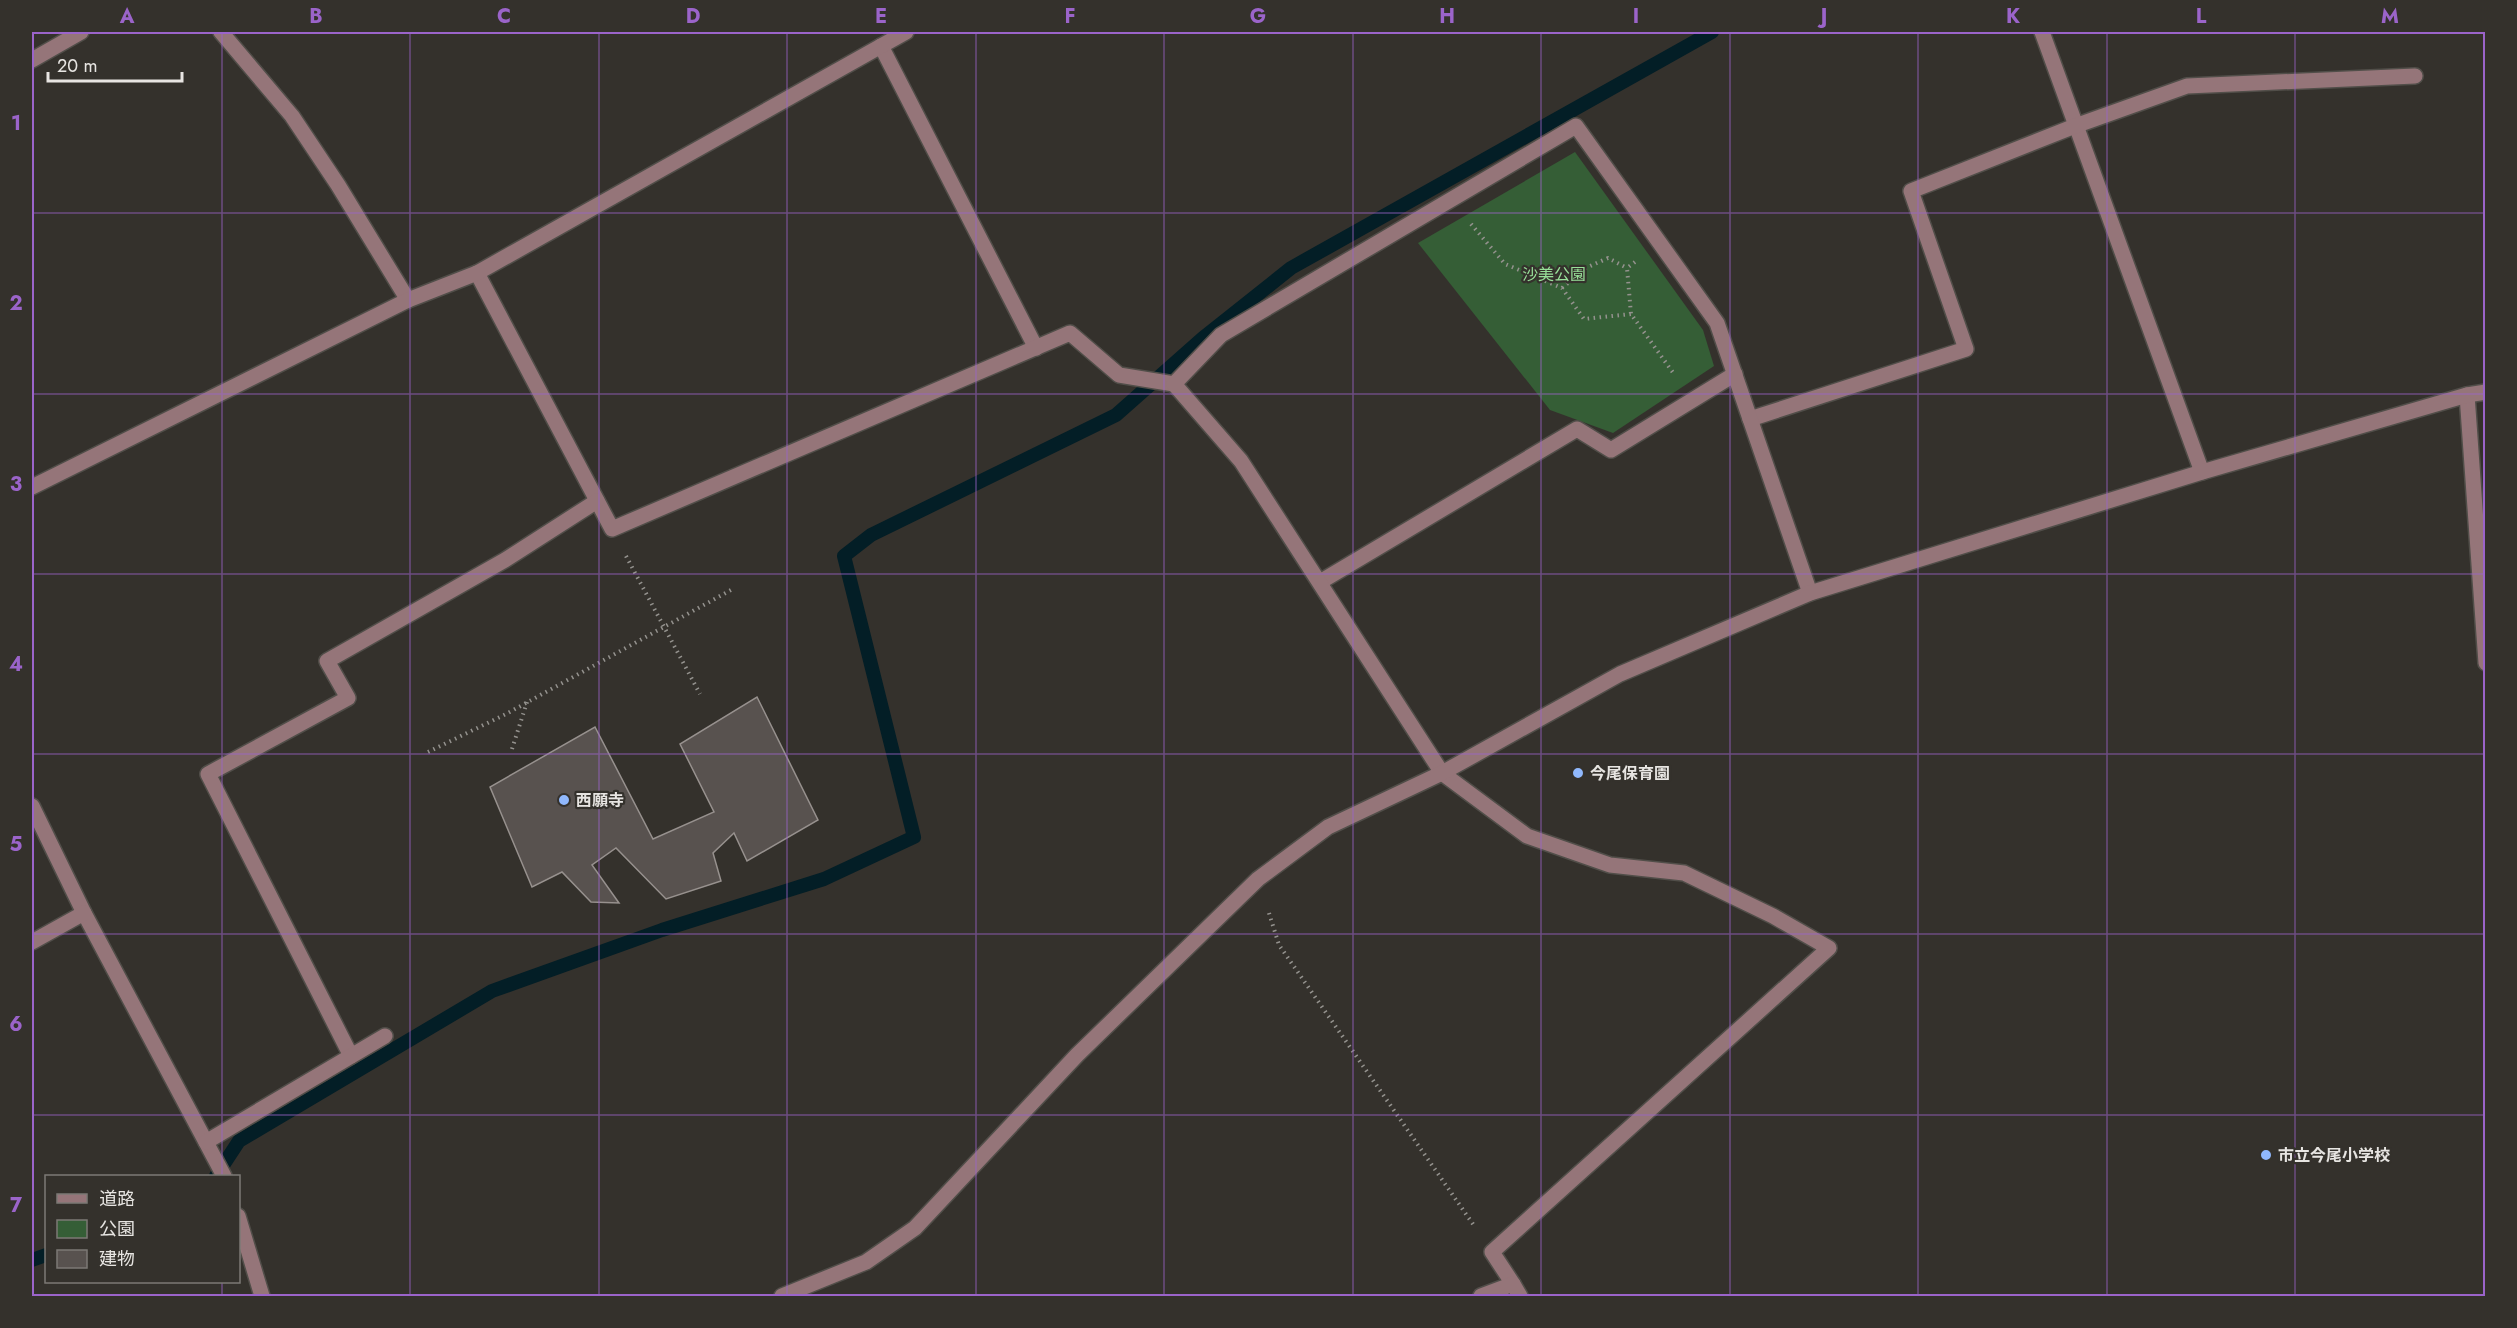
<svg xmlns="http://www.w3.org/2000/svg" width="2517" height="1328" font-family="Jost,'Noto Sans JP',sans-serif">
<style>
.green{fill:#355e36}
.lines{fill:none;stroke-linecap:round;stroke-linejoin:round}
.stream{stroke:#031e26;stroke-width:14}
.building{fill:#58524f;stroke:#97918e;stroke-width:1.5}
.minor-casing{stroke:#514e49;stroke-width:18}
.path{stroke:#94928e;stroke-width:4;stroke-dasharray:1.5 4.5;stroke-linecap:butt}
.minor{stroke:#957579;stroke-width:15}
.grid{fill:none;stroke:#9b64ca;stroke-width:1.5;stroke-opacity:0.55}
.poi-dot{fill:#90b8fd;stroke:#34312c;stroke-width:2}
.labels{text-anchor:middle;stroke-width:4.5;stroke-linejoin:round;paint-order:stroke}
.park-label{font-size:16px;fill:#98e099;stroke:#34312c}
.poi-label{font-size:16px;font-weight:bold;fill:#e7e5e2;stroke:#34312c;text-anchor:start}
.neatline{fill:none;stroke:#9b64ca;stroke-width:2}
.grid-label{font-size:20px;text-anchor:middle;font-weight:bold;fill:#9b64ca}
</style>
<rect width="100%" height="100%" fill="#34312c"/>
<polygon class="green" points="1575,152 1703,330 1714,366 1613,433 1550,410 1418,243"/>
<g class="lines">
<g class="stream">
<polyline points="216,1176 239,1141 492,991 662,930 824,879 914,837 844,556 871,535 1116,415 1203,338 1291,268 1712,32"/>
<polyline points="32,1260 46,1255"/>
</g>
</g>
<polygon class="building" points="757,697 818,820 747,861 734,833 713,853 721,881 666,899 616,848 592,865 619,903 591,902 562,872 532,887 490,787 595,727 653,839 714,812 680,744"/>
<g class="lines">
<defs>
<g id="minor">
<polyline points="221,32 292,116 338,185 408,300"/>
<polyline points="2042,32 2202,472"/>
<polyline points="881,46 1036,348"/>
<polyline points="32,60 81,32"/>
<polyline points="477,273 612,529 1070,333 1119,375 1174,384"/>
<polyline points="2467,395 2486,663"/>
<polyline points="1750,419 1966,349 1911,191 2075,126 2187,86 2415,76"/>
<polyline points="32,487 408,300 477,273 906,32"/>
<polyline points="1320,582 1577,429 1611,450 1735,374"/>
<polyline points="32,806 84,913 224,1176"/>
<polyline points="32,942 84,913"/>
<polyline points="351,1056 208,774 348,698 327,661 505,560 597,501"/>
<polyline points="206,1142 385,1036"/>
<polyline points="238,1216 262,1296"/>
<polyline points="1513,1284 1492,1252 1829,948 1773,916 1684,873 1610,865 1527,836 1442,773 1241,461 1174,384 1221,335 1576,126 1717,323 1810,593"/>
<polyline points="782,1296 866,1262 915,1228 1077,1055 1258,879 1328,827 1442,773 1620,674 1810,593 2202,472 2467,395 2486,392"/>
<polyline points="1481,1296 1513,1284 1520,1296"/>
</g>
</defs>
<use href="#minor" class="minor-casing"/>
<g class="path">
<polyline points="1471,224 1505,264 1562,288 1584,319 1631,314"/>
<polyline points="1635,262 1627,268 1631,314 1674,374"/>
<polyline points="1562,288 1586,268 1608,258 1627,268"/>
<polyline points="626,556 700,694"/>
<polyline points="512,749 527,702"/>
<polyline points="428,752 506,714 731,590"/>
<polyline points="1269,913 1279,945 1475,1227"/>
</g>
<use href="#minor" class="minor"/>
</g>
<path class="grid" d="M222,32V1176M410,32V1296M599,32V1296M787,32V1296M976,32V1296M1164,32V1296M1353,32V1296M1541,32V1296M1730,32V1296M1918,32V1296M2107,32V1296M2295,32V1296M32,213H2486M32,394H2486M32,574H2486M32,754H2486M32,934H2486M32,1115H2486M222,1282V1296"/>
<g class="poi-dot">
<circle cx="1578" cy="773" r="6"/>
<circle cx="564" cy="800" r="6"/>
<circle cx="2266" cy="1155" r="6"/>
</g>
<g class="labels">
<g class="park-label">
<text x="1554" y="280">沙美公園</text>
</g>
<g class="poi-label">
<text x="1590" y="779">今尾保育園</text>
<text x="576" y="806">西願寺</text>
<text x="2278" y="1161">市立今尾小学校</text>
</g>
</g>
<rect width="2517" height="1328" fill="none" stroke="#34312c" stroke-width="66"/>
<rect x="45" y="1175" width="195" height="108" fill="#34312c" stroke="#7c7975" stroke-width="1.5"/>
<rect x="57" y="1194" width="30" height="9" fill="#957579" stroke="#7c7975" stroke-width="1.5"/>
<text x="99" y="1205" font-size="18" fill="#e7e5e2">道路</text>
<rect x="57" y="1220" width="30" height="18" fill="#355e36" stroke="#7c7975" stroke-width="1.5"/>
<text x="99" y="1235" font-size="18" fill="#e7e5e2">公園</text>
<rect x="57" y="1250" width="30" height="18" fill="#58524f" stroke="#7c7975" stroke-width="1.5"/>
<text x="99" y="1265" font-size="18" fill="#e7e5e2">建物</text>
<path d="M48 72v9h134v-9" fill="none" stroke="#e7e5e2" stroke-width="3"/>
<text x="57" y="72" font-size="18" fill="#e7e5e2" stroke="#34312c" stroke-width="4.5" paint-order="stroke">20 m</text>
<rect x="33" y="33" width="2451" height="1262" class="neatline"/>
<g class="grid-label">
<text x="127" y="23">A</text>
<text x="316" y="23">B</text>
<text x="504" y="23">C</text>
<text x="693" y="23">D</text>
<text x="881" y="23">E</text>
<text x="1070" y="23">F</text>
<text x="1258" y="23">G</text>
<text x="1447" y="23">H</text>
<text x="1636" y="23">I</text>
<text x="1824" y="23">J</text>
<text x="2013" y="23">K</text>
<text x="2201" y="23">L</text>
<text x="2390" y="23">M</text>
<text x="16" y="130">1</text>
<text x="16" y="310">2</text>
<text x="16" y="491">3</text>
<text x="16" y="671">4</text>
<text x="16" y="851">5</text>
<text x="16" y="1031">6</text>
<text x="16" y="1212">7</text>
</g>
</svg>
